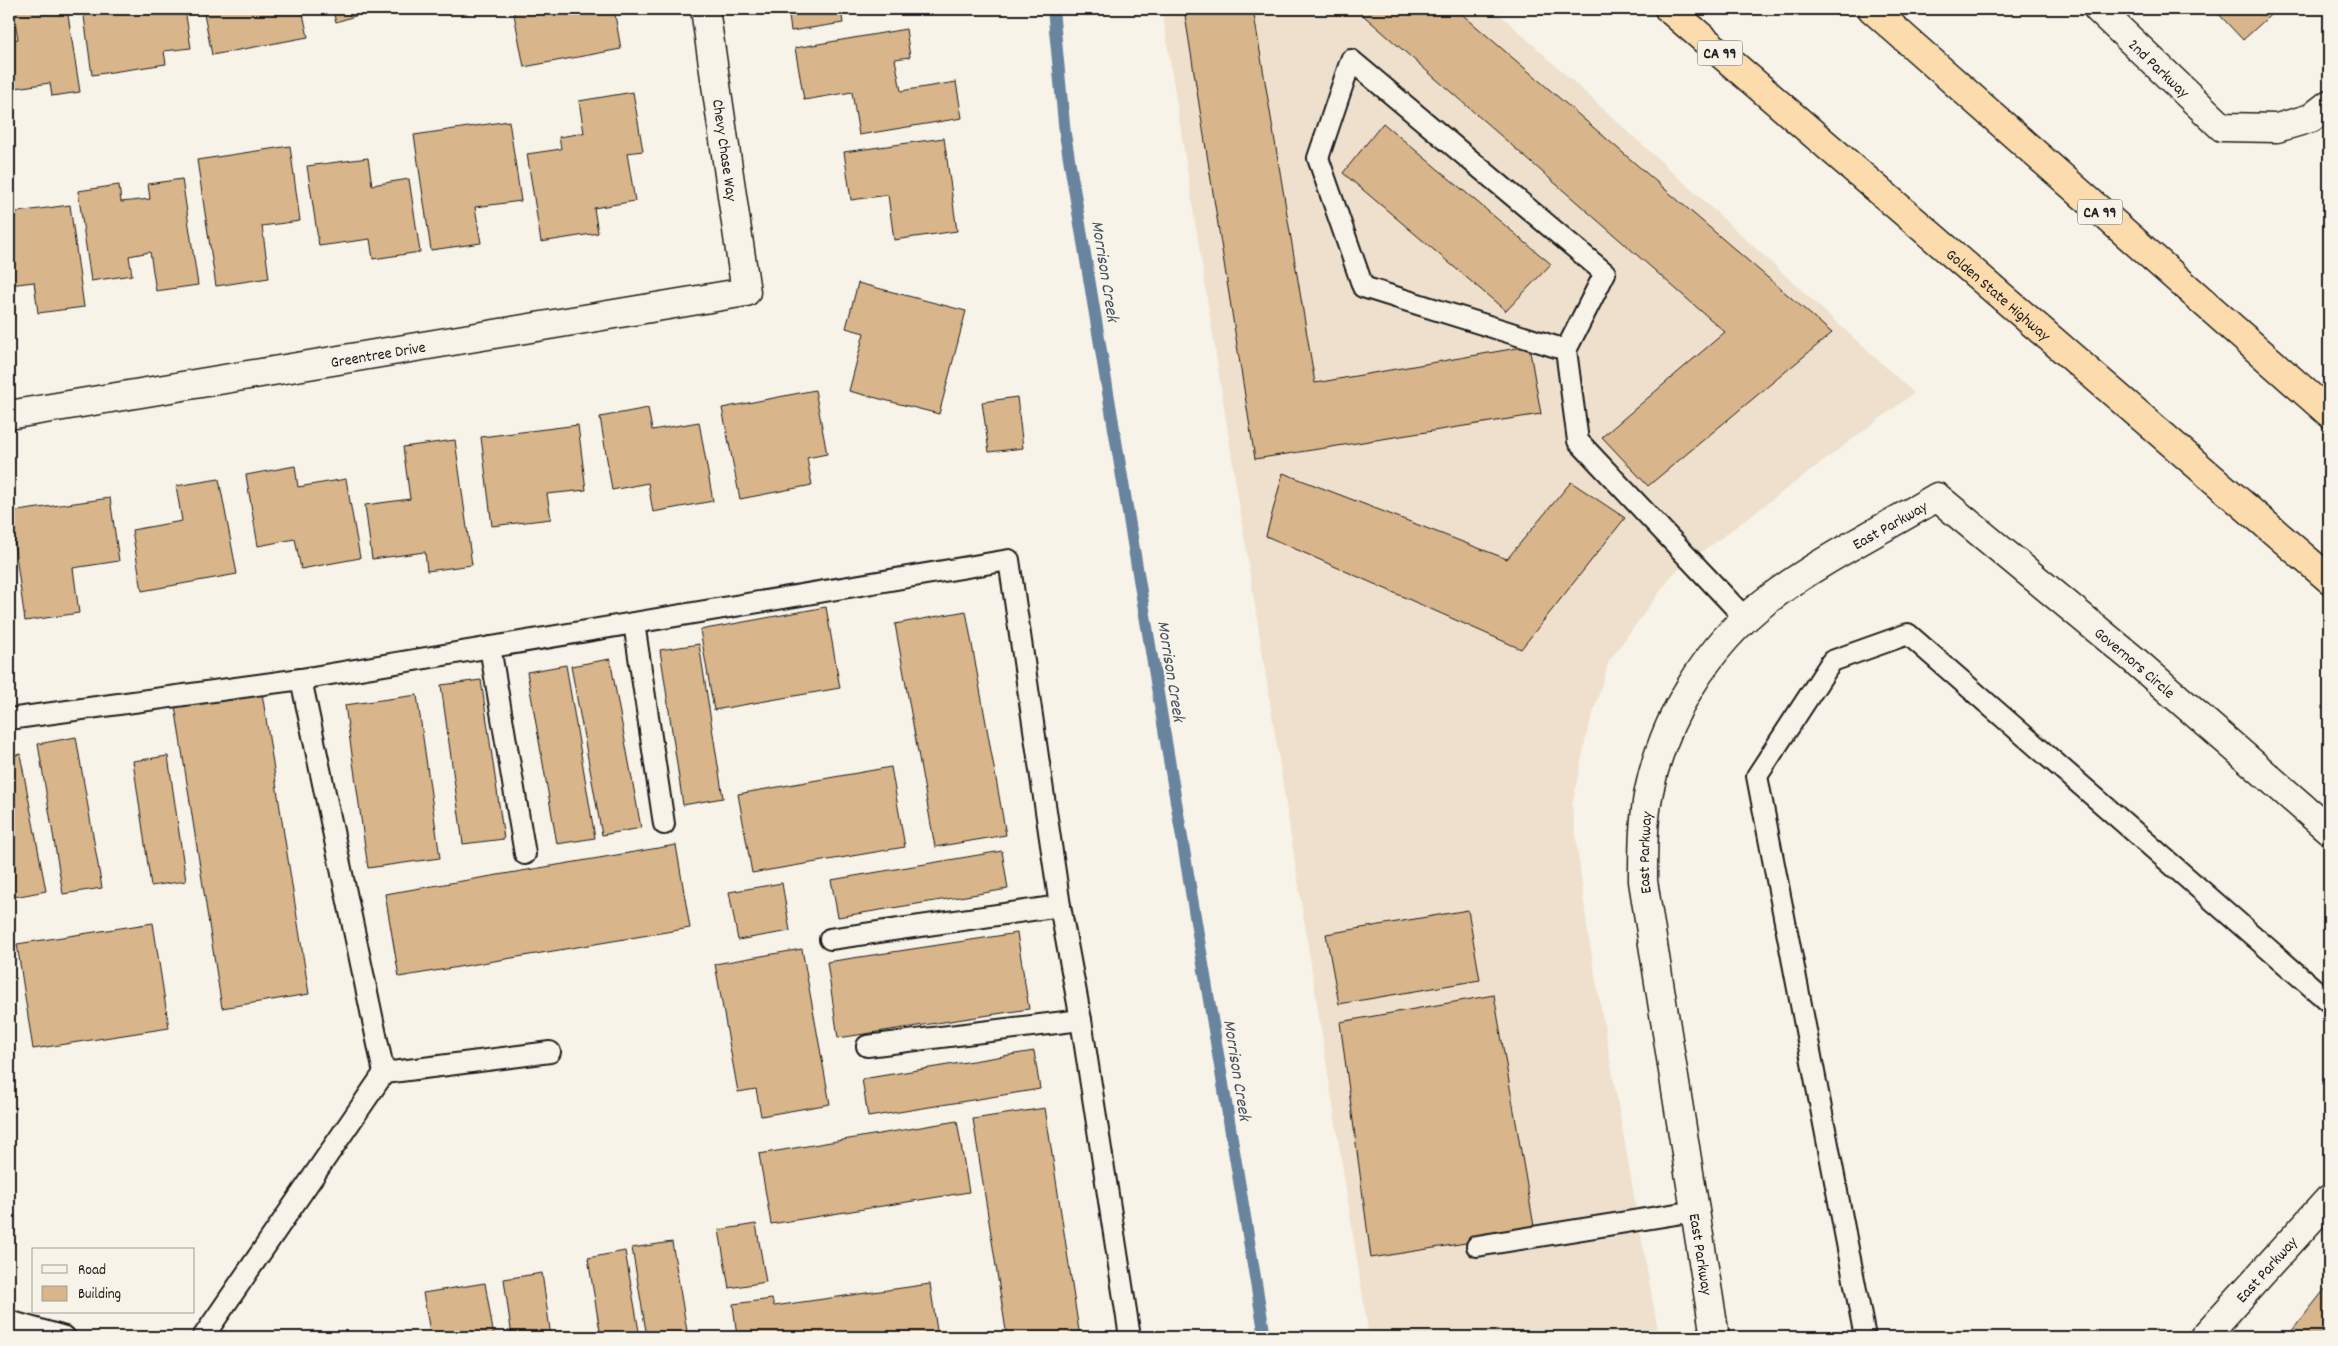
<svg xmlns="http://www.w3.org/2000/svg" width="2338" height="1346" font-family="Dekko,sans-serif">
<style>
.built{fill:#eee0cc}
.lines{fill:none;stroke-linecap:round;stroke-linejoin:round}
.stream{stroke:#69849f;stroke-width:12}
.building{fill:#d8b58a;stroke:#1c1c1c}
.lane-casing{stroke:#1c1c1c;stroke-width:24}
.street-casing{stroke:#1c1c1c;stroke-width:31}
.highway-casing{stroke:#1c1c1c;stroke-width:31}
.lane{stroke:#f7f3e8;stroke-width:20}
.street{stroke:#f7f3e8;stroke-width:28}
.highway{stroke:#fcdcac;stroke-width:28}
.labels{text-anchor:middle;stroke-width:4.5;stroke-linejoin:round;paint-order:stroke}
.shield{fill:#f7f3e8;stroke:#5e5c59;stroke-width:1}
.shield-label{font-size:15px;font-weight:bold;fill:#1c1c1c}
.street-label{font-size:16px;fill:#1c1c1c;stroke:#f7f3e8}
.water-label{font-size:18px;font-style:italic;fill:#43505e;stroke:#f7f3e8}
</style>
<rect width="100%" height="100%" fill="#f7f3e8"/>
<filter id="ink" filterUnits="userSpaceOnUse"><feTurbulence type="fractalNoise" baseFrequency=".02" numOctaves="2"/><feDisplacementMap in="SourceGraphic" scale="10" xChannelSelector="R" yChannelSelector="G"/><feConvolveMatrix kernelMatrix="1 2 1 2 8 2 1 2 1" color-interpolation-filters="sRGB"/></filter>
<g filter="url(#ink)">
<polygon class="built" points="1162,9 1494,9 1914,393 1673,574 1609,661 1587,733 1572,805 1588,934 1659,1337 1369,1337"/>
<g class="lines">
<polyline class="stream" points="1053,9 1065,134 1265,1337"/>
</g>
<g class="building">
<polygon points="13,9 67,9 80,92 52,96 50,83 9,89 9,41 18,39"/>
<polygon points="83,9 185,9 191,48 164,51 166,64 92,75"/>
<polygon points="203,9 302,9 308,37 212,55"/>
<polygon points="332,9 377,9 336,22"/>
<polygon points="513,9 614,9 621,49 524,67"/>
<polygon points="788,9 850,9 841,10 843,23 791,31"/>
<polygon points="1184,9 1253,9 1315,383 1529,346 1541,414 1255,459"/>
<polygon points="1356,9 1456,9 1832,333 1648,486 1602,437 1725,332"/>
<polygon points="2214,9 2277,9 2243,40"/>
<polygon points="906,29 910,57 895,59 901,91 956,82 962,118 859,135 852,92 804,100 795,48"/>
<polygon points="633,92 643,151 627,153 635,201 594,208 598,233 541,242 527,154 561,149 559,137 584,133 579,101"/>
<polygon points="509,121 521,201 475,207 481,243 431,250 414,135"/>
<polygon points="1383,123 1551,264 1506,311 1343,173"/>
<polygon points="944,138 957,231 894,240 888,195 851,200 844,152"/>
<polygon points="290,146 300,221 262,226 269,278 216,286 197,160"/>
<polygon points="368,158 372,185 409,179 420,252 373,259 370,239 319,246 307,166"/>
<polygon points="182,179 198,285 156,291 150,252 129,256 132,275 91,281 78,191 119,185 121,202 150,199 148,184"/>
<polygon points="70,205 84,307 38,313 34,282 9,285 9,213"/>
<polygon points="858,283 966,311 939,414 849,391 864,333 846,328"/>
<polygon points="815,390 827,454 807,458 812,485 740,499 722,408"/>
<polygon points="1017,397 1023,448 989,452 982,402"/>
<polygon points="648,408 652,430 699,422 713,501 653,512 648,483 612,490 600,417"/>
<polygon points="578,425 586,490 547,494 551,519 492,526 481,437"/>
<polygon points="455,440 472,565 427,571 425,552 372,559 365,505 410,499 403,447"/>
<polygon points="295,466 298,487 346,479 360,558 301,569 295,539 258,546 246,475"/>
<polygon points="1283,473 1507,559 1571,482 1625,518 1521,649 1266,536"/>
<polygon points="219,479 237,574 142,591 132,530 182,521 176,486"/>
<polygon points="110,498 119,561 73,568 79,613 25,621 10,512"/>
<polygon points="826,607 840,688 714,710 700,630"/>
<polygon points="966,611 1006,835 935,847 895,624"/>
<polygon points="699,644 723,798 683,805 660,650"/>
<polygon points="610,659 641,828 602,835 571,666"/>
<polygon points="566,665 595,838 557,844 527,672"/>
<polygon points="481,680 504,839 463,844 441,685"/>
<polygon points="262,693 309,994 222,1008 175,706"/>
<polygon points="417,695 440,858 368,868 345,705"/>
<polygon points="76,737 102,888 63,894 38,744"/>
<polygon points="20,754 46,891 9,898 9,756"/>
<polygon points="168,756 186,881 151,886 133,761"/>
<polygon points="891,767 905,847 752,873 738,794"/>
<polygon points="676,845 690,928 399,977 385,894"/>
<polygon points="1002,851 1008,889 838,917 831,880"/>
<polygon points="782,883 790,931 738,940 729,892"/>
<polygon points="1468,910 1480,980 1339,1004 1326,934"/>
<polygon points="153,923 169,1028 33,1049 17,944"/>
<polygon points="1017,933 1029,1009 838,1038 827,962"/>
<polygon points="802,949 830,1104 761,1116 756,1089 738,1092 715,964"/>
<polygon points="1494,995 1535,1232 1371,1258 1340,1022"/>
<polygon points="1034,1051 1040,1089 868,1117 862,1079"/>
<polygon points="1045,1108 1080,1337 1007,1337 973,1119"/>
<polygon points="957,1121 969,1192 771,1224 759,1154"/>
<polygon points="756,1224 766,1282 729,1288 719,1230"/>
<polygon points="672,1242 688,1337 647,1337 632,1248"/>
<polygon points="625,1251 640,1337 601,1337 588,1258"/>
<polygon points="542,1273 551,1337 512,1337 504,1279"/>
<polygon points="485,1283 494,1337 431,1337 423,1293"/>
<polygon points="930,1284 938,1337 737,1337 733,1304 772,1299 774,1306"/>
<polygon points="2329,1284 2329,1337 2287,1337"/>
</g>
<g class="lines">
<defs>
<g id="lane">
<polyline points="1566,350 1363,287 1318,158 1351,60 1605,273 1566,350 1578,441 1746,619"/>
<polyline points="634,623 664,824"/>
<polyline points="490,647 525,854"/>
<polyline points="9,719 301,679 1009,560 1060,906 1081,1020 1130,1337"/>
<polyline points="830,939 1060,906"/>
<polyline points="867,1046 1081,1020"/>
<polyline points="384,1073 550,1052"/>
<polyline points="1477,1246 1695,1211"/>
<polyline points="9,1321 65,1337"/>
<polyline points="203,1337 384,1073 301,679"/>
<polyline points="1865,1337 1757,776 1832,661 1908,634 2329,1002"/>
</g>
<g id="street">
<path id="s1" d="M2098,9L2222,127L2277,128L2311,118L2329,104"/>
<path id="s2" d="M9,415L746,292L705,9"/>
<path id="s3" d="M1715,1337L1643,881C1643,851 1643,820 1649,791C1664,718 1707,646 1766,601C1818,561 1880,531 1937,497L2133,659L2329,830"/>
<path id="s4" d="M2204,1337L2329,1199"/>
</g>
<g id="highway">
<path id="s5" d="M1669,9L2329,579"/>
<polyline points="1872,9 2329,413"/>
</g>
</defs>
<use href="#lane" class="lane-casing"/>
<use href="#street" class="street-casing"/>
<use href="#highway" class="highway-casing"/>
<use href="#lane" class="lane"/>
<use href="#street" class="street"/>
<use href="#highway" class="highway"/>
</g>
</g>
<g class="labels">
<g class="shield">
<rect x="1697.5" y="40.5" width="45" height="25" rx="4"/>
<rect x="2077.5" y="199.5" width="45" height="25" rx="4"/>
</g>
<g class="shield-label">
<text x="1720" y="58">CA 99</text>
<text x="2100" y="217">CA 99</text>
</g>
<g class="street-label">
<text dy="6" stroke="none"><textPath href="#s1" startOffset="85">2nd Parkway</textPath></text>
<text transform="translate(726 150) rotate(82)" y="6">Chevy Chase Way</text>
<text dy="6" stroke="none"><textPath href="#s5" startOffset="436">Golden State Highway</textPath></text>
<text dy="6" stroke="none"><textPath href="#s2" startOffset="374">Greentree Drive</textPath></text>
<text dy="6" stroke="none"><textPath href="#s3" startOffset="925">East Parkway</textPath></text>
<text dy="6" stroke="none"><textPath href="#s3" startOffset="1238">Governors Circle</textPath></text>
<text dy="6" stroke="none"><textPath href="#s3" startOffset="490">East Parkway</textPath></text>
<text transform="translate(1702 1254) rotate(81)" y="6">East Parkway</text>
<text dy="6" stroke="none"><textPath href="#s4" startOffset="92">East Parkway</textPath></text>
</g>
<g class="water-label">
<text transform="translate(1106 271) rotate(81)" y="6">Morrison Creek</text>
<text transform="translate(1172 671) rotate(81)" y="6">Morrison Creek</text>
<text transform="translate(1238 1070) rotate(81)" y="6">Morrison Creek</text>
</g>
</g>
<rect width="2338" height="1346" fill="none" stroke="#f7f3e8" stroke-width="30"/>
<rect x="15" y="15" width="2308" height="1316" fill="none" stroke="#1c1c1c" stroke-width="2" filter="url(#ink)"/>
<rect x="32" y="1248" width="162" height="65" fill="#f7f3e8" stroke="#9f9d96"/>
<rect x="42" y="1265" width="25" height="8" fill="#f7f3e8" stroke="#9f9d96"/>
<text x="78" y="1274" font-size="15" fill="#1c1c1c">Road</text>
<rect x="42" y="1286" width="25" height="15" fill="#d8b58a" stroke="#9f9d96"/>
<text x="78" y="1298" font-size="15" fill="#1c1c1c">Building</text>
</svg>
